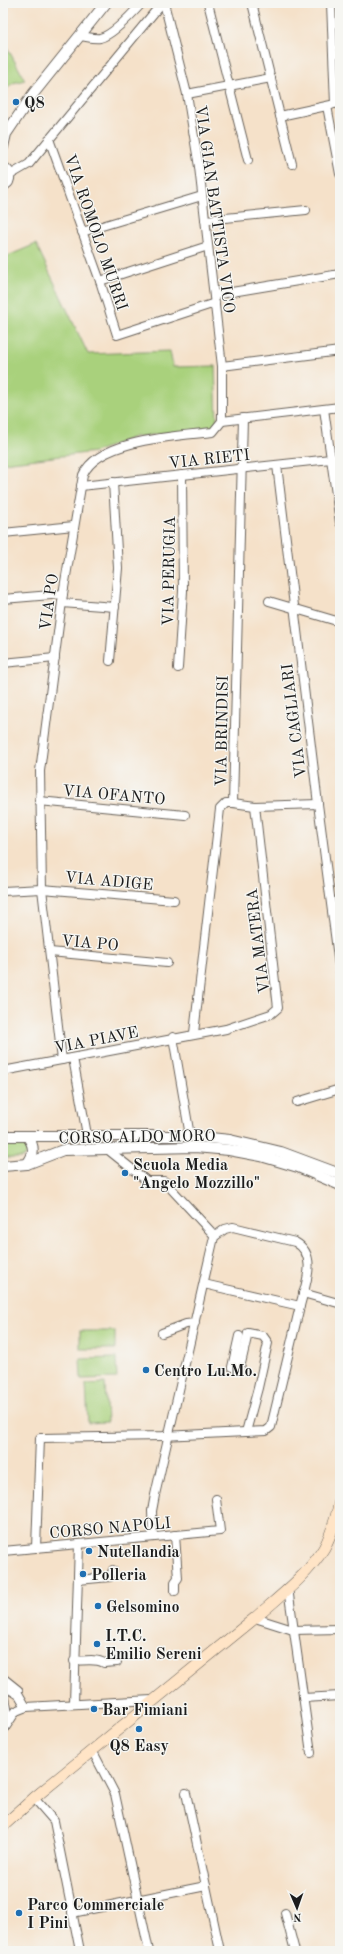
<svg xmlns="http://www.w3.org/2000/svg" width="343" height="1954" font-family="'Old Standard TT',serif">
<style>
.green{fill:#a9d17c;stroke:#62764c}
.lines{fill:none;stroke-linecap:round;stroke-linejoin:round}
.minor-casing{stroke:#686159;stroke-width:10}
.tertiary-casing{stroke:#686159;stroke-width:12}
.secondary-casing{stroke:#686159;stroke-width:12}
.minor{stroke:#fff;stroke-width:8}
.tertiary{stroke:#fff;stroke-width:10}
.secondary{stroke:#ffe4c6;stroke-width:11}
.poi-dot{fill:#1f6fb2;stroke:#f6f6f2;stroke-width:1.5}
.labels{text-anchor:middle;stroke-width:3;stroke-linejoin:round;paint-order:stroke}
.poi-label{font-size:16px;font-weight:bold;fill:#1c1c1c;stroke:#f6f6f2;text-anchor:start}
.street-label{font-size:16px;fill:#1c1c1c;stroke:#f6f6f2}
</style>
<rect width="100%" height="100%" fill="#f6f6f2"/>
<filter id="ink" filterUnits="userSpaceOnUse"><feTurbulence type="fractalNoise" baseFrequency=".025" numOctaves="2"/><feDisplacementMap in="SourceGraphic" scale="8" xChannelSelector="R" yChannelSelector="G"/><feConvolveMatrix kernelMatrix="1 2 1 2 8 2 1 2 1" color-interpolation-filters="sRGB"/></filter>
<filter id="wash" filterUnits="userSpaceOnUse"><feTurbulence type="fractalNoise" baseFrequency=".012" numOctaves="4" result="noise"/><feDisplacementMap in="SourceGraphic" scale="16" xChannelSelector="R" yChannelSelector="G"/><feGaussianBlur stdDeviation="0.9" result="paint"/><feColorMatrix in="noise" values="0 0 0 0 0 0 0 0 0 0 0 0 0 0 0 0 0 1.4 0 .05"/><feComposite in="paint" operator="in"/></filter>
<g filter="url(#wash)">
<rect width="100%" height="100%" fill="#f5e1c9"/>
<g class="green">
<polygon points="3,40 25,80 13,83 3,92"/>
<polygon points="36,244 88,354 170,351 173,367 215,366 217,421 212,428 134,437 95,452 3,463 3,258"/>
<polygon points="3,1144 23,1144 27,1150 27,1154 22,1158 3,1158"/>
<rect x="80" y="1331" width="35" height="18"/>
<polygon points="116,1358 117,1378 81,1379 80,1359"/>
<polygon points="105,1383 107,1422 88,1423 86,1384"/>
</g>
</g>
<g filter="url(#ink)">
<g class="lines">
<defs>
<g id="minor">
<polyline points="164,3 187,94 199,167 222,366 222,421"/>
<polyline points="208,3 248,160"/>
<polyline points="252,3 292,164"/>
<polyline points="331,3 335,104"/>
<path d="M81,36C87,37 94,39 100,38C113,35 133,13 142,3"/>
<polyline points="187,94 271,78"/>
<polyline points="327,106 340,174"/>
<polyline points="280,116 331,105"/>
<polyline points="49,139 100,281 117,335 215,303"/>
<polyline points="10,175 29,164 162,3"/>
<polyline points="205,220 306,210"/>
<polyline points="82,232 202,196"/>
<polyline points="100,281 208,246"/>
<polyline points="214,295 340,274"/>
<polyline points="222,366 340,351"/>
<polyline points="324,409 340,523"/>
<polyline points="222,421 340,407"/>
<polyline points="277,465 318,804 340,973"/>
<polyline points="81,486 340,458"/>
<polyline points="3,533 74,526"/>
<polyline points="3,599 63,594"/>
<polyline points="269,601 340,622"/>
<polyline points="62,603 115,607"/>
<polyline points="110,661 118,568 113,482"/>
<polyline points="3,663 55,658"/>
<polyline points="178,668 183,591 182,475"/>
<polyline points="39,801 185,815"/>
<polyline points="233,803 255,806 318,804"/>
<polyline points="3,891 42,889 174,900"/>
<polyline points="50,952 167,963"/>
<polyline points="194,1033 220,809 226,803 233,803 243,418"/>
<polyline points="173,1037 190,1136"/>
<polyline points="73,1058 87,1135"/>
<path d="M62,1060L42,889L40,771L63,594L83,475C98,439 179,436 213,432L222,421"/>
<polyline points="3,1071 226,1029 271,1014 278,1008 255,806"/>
<polyline points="297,1102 340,1089"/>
<polyline points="107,1149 147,1181 164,1181 215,1236"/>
<polyline points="303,1293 338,1303"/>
<polyline points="162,1333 186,1324 195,1323"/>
<polyline points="239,1336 232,1367 240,1368 248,1333 263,1336 268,1343 258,1388 246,1432"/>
<path d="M153,1537L152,1511L155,1495L214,1237L225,1229L233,1227L295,1242C319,1255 305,1285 300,1306"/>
<polyline points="36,1548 40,1438 163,1436 266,1431 271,1427 300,1306 204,1284"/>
<polyline points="3,1551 220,1531 216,1499"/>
<polyline points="78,1580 110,1577 113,1570"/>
<polyline points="288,1588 311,1753"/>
<polyline points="175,1591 175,1582 178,1578 175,1535"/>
<polyline points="255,1618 293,1630 340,1629"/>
<path d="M74,1661C83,1661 96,1658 104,1663L117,1662"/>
<polyline points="3,1678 18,1690"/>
<polyline points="3,1685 19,1695 26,1707"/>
<polyline points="3,1686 9,1720"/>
<polyline points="303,1698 340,1696"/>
<polyline points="74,1703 79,1544"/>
<polyline points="3,1731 16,1711 26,1707 152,1700"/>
<polyline points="92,1750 115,1794 149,1951"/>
<polyline points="186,1793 220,1951"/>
<polyline points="34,1798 54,1821 80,1951"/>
<polyline points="72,1913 206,1886"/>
<polyline points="285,1913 295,1951"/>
</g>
<g id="tertiary">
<polyline points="3,147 6,134 33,94 106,3"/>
<path d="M3,167C9,170 11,175 8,182L3,186"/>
<polyline points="3,1136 190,1136 230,1140 281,1152 340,1174"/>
<path d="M27,1136C35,1146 35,1154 27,1164"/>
<polyline points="3,1166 27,1164 63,1150 195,1147 229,1150 261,1156 298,1167 340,1185"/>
</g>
<path id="secondary" d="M3,1826L34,1798L255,1618C279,1597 308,1575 324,1548C332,1534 336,1517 340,1501"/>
</defs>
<use href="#minor" class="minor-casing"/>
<use href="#tertiary" class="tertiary-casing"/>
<use href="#secondary" class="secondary-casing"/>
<use href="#minor" class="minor"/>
<use href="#tertiary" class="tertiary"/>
<use href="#secondary" class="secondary"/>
</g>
</g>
<g class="poi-dot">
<circle cx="16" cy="102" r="4"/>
<circle cx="125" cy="1173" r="4"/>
<circle cx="146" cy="1370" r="4"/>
<circle cx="89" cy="1551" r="4"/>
<circle cx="83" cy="1574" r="4"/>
<circle cx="98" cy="1606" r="4"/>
<circle cx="97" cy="1644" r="4"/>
<circle cx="94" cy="1709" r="4"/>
<circle cx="139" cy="1729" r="4"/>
<circle cx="19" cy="1913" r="4"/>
</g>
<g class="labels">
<g class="poi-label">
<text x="24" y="108">Q8</text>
<text x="133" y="1170">Scuola Media<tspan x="133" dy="18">"Angelo Mozzillo"</tspan></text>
<text x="154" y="1376">Centro Lu.Mo.</text>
<text x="97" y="1557">Nutellandia</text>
<text x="91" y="1580">Polleria</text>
<text x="106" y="1612">Gelsomino</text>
<text x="105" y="1641">I.T.C.<tspan x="105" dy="18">Emilio Sereni</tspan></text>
<text x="102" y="1715">Bar Fimiani</text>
<text x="139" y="1751" text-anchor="middle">Q8 Easy</text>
<text x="27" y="1910">Parco Commerciale<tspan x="27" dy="18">I Pini</tspan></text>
</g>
<g class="street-label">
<text transform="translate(216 209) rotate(82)" y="6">VIA GIAN BATTISTA VICO</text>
<text transform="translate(97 232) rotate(71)" y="6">VIA ROMOLO MURRI</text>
<text transform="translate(209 458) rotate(-6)" y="6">VIA RIETI</text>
<text transform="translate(168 571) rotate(-89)" y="6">VIA PERUGIA</text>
<text transform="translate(48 602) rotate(-82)" y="6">VIA PO</text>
<text transform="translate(293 721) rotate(-97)" y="6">VIA CAGLIARI</text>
<text transform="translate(221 731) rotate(-89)" y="6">VIA BRINDISI</text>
<text transform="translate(114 794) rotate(5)" y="6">VIA OFANTO</text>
<text transform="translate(109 880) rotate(5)" y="6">VIA ADIGE</text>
<text transform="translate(257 941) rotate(-97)" y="6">VIA MATERA</text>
<text transform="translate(90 942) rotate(5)" y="6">VIA PO</text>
<text transform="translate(96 1039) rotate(-11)" y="6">VIA PIAVE</text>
<text transform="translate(137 1136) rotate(-1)" y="6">CORSO ALDO MORO</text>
<text transform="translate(110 1527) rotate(-5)" y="6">CORSO NAPOLI</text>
</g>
</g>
<rect width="343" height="1954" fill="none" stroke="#f6f6f2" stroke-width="16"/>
<g transform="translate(297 1908) rotate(178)" stroke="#f6f6f2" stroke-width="3" paint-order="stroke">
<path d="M0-3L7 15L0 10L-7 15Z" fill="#1c1c1c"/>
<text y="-6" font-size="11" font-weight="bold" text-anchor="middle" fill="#1c1c1c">N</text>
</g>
</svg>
